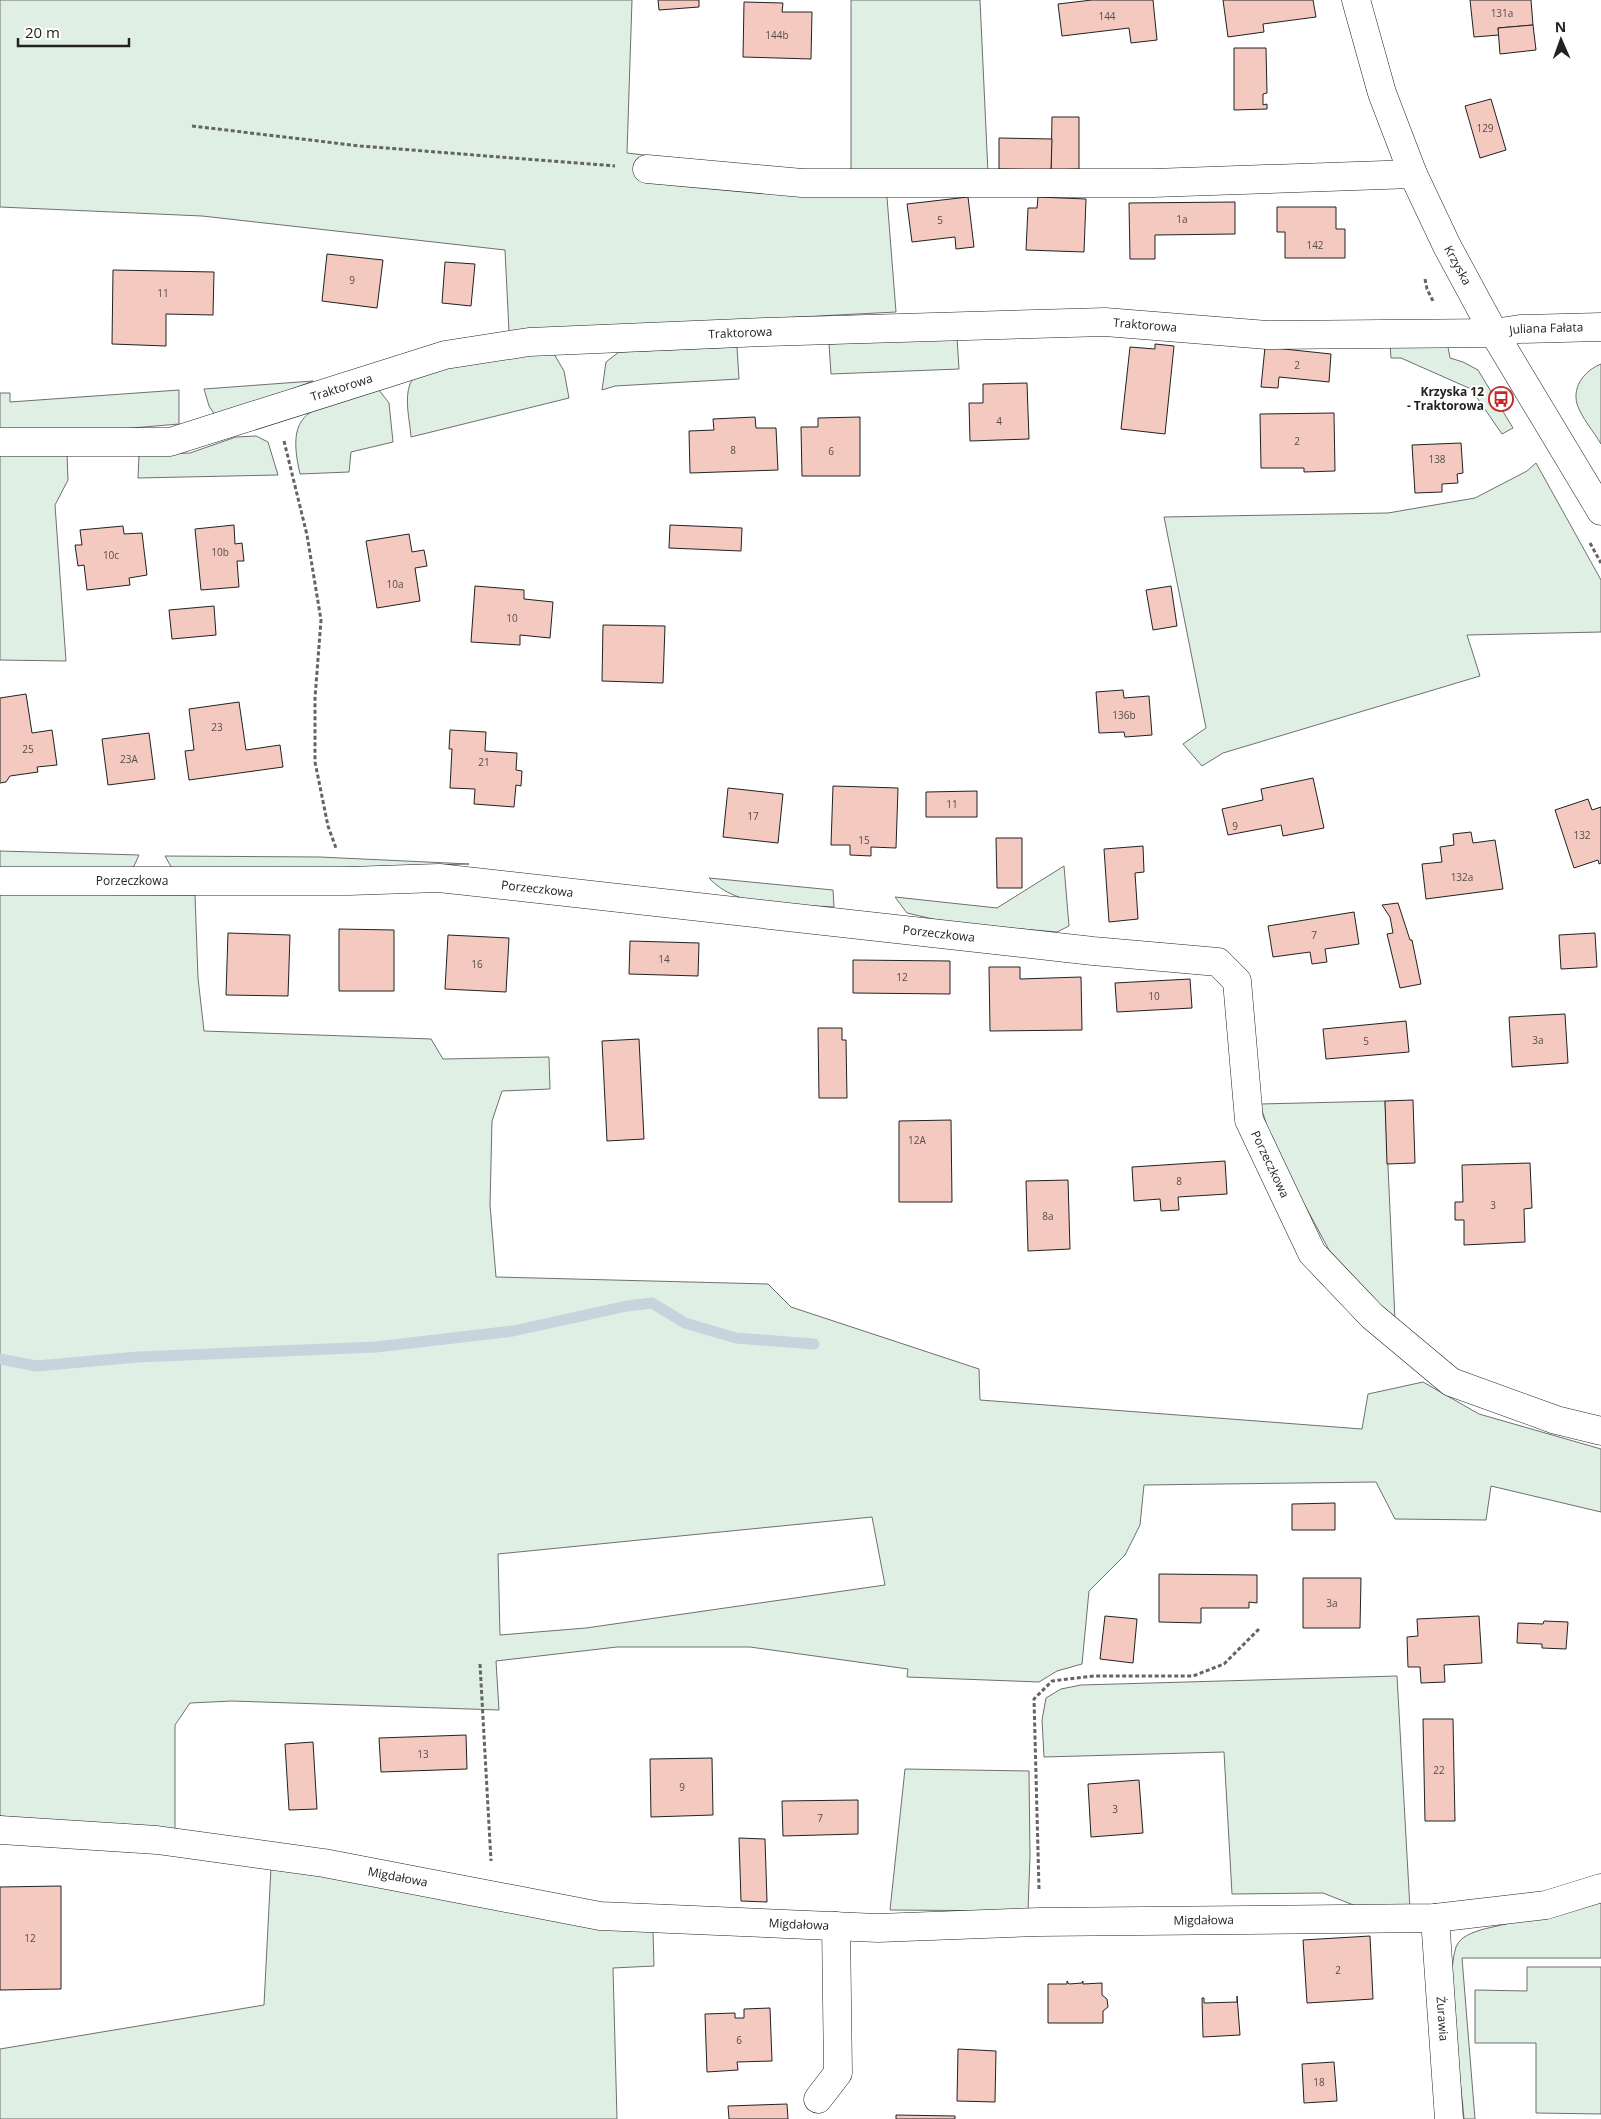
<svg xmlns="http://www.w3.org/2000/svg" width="1601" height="2119" font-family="'Open Sans',sans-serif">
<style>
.green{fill:#e0efe3;stroke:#6f6f6f;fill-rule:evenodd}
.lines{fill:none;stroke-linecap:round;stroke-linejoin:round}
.stream{stroke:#c7d3dd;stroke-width:11}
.building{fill:#f3c9c0;stroke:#222}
.minor-casing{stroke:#222;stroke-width:29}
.path{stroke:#646464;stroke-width:3;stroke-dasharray:4 2.5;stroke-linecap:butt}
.minor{stroke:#fff;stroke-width:28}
.labels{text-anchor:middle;stroke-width:4;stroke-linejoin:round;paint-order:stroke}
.number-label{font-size:10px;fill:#564c4a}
.street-label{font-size:12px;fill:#222;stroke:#fff}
.poi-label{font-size:12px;font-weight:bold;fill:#222;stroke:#fff;text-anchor:end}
</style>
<rect width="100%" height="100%" fill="#fff"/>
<g class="green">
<polygon points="0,0 632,0 627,153 738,166 851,172 851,0 980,0 988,173 885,172 896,312 509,332 505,250 202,216 0,207"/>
<polygon points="957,337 959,369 831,374 829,344"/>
<polygon points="1390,344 1448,347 1450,358 1463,362 1478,370 1513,428 1502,434 1471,389 1401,358 1391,358"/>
<polygon points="737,347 739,379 615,386 602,390 606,362 619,352"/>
<path d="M554,354L564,371L569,398L411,437C410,421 404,400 410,384C420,359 529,355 554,354Z"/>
<path d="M1601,364V444C1594,432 1581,417 1577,404C1572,385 1586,370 1601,364Z"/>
<polygon points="313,381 217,418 209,406 204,389"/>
<polygon points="179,390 179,424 121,429 0,429 0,393 10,393 10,402"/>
<path d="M363,390H379L389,403L393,442L351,452L349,472L300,474C285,409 311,411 363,390Z"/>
<polygon points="256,436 268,442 278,475 138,478 139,455 190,453 236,437"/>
<polygon points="0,453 67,454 68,480 55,505 66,661 0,660"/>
<polygon points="1536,463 1601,580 1601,632 1467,635 1480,676 1223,753 1202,766 1183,744 1206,728 1164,517 1388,513 1475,498 1527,471"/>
<polygon points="0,851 139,855 134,866 122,876 0,872"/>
<polygon points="165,856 320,857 469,864 174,872"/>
<polygon points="1064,866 1069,926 1057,932 950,923 907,913 895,897 997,908"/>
<path d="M709,878L833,890L834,907C793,904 738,910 709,878Z"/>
<path d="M0,894L195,895L198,978L204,1031L431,1039L443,1059L549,1057L550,1089L502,1091L492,1121L490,1205L496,1277L768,1284L791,1307L979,1369L980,1400L1362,1429L1368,1394L1423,1382L1479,1414L1601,1449V1512L1491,1486L1486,1520L1395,1519L1376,1482L1144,1485L1140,1525L1125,1555L1089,1591L1082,1664L1057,1671L1039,1682L907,1677L908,1669L750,1647H617L496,1661L499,1710L232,1701L190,1703L175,1725V1834L0,1816ZM872,1517L885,1585L586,1628L500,1635L498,1554Z"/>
<polygon points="1385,1101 1395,1320 1329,1250 1274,1148 1260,1104"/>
<polygon points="1397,1676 1410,1909 1356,1906 1323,1893 1232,1894 1224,1752 1044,1757 1042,1720 1046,1698 1061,1689 1081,1685"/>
<polygon points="905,1769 1029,1771 1030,1856 1028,1911 890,1910"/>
<polygon points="271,1867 653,1932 654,1966 613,1968 617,2119 0,2119 0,2049 264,2005"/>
<path d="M1601,1902V1958H1462L1475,2119H1464C1461,2078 1444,1983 1456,1947C1460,1936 1474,1932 1484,1929Z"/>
<polygon points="1527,1967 1601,1967 1601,2114 1536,2113 1536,2043 1475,2043 1475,1990 1527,1991"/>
</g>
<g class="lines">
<polyline class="stream" points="0,1359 36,1366 138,1357 376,1347 513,1331 627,1306 652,1303 685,1323 736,1338 814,1344"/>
</g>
<g class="building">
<polygon points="658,0 699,0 699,7 659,10"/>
<polygon points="1092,0 1153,0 1157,40 1131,43 1129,28 1062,36 1058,4"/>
<polygon points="1223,0 1313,0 1316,17 1263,24 1264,32 1228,37"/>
<polygon points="1470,0 1531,0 1533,25 1498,28 1499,35 1474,37"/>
<polygon points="744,2 783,3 782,12 812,12 811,59 743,57"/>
<polygon points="1533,25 1536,50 1500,54 1498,28"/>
<polygon points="1234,48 1266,48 1267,93 1263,94 1263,105 1267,104 1267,109 1234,110"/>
<polygon points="1491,99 1506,150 1480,158 1465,106"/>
<polygon points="1052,117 1079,117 1079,169 1051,170"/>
<polygon points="999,138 1052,139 1051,170 999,169"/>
<polygon points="968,197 974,247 956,249 955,237 912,242 907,204"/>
<polygon points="1038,197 1086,199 1084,252 1026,250 1028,208 1037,208"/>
<polygon points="1235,202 1235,234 1155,235 1155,259 1130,259 1129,203"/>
<polygon points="1277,207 1336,207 1336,229 1345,229 1345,258 1285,258 1285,232 1277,232"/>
<polygon points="327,254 383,260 377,308 322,301"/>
<polygon points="445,262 475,264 471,306 442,303"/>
<polygon points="113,270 214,272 213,315 166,314 166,346 112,344"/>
<polygon points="1155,344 1174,346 1165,434 1121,429 1130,347 1155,349"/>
<polygon points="1265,347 1331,354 1329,382 1279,377 1278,388 1261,387"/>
<polygon points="1027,383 1029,439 970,441 969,403 983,403 983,384"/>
<polygon points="1334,413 1335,471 1304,472 1304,468 1261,468 1260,414"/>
<polygon points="755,417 756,428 776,428 778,470 690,473 689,431 714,430 713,419"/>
<polygon points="860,417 860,476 802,476 801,427 818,427 818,418"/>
<polygon points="1461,443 1463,473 1457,474 1458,483 1442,484 1442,492 1415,493 1412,445"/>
<polygon points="234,525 235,544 242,543 244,561 237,561 239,587 201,590 195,529"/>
<polygon points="670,525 742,528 741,551 669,548"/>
<polygon points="123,526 124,534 142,533 147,575 129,578 130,585 87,590 84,565 78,566 75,545 82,545 80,530"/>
<polygon points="409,534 412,552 424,550 427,566 415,568 420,601 377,608 366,541"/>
<polygon points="475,586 524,590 524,599 553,602 550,638 520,635 520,645 471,642"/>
<polygon points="1171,586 1177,626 1153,630 1146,590"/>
<polygon points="214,606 216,635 172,639 169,610"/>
<polygon points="603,625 665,626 663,683 602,681"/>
<polygon points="1123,690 1124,698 1149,696 1152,735 1125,737 1124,732 1099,733 1096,692"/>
<polygon points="26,694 32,733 52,730 57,765 37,767 38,772 10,776 6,782 0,783 0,698"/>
<polygon points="239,702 246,750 280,745 283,767 189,780 185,751 194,750 189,709"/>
<polygon points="450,730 486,732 485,751 517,753 516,770 522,771 521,786 516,785 514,807 474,804 475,789 450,788 452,749 449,749"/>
<polygon points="149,733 155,779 108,785 102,739"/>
<polygon points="1313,778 1324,828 1283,836 1281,825 1228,835 1222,809 1263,800 1261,789"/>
<polygon points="833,786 898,788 896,848 871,847 871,856 850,855 850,845 831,845"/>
<polygon points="728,788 783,794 778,843 723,837"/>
<polygon points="977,791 977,817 926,817 926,792"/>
<polygon points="1588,799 1592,810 1601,807 1601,863 1599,864 1598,860 1574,868 1555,810"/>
<polygon points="1471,832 1473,843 1495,840 1503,889 1426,899 1422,864 1442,862 1440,847 1454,845 1453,834"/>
<polygon points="996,838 1022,838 1022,888 997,888"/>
<polygon points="1143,846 1144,872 1135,873 1138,919 1109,922 1104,849"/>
<polygon points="1398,903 1410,940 1412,940 1421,984 1400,988 1387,934 1393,933 1390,917 1382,905"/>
<polygon points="1354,912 1359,944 1325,949 1327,962 1312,964 1310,952 1273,957 1268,926"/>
<polygon points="339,929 394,930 394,991 339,991"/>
<polygon points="228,933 290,935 288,996 226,995"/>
<polygon points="1595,933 1597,967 1561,969 1559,935"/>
<polygon points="448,935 509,938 506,992 445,989"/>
<polygon points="630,941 699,943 698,976 629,974"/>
<polygon points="853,960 950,961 950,994 853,993"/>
<polygon points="989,967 1020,967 1020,979 1081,977 1082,1030 990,1031"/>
<polygon points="1190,979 1192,1008 1117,1012 1115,983"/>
<polygon points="1565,1014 1568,1063 1512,1067 1509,1017"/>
<polygon points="1406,1021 1409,1052 1326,1059 1323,1029"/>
<polygon points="818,1028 842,1028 842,1040 846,1040 847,1098 819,1098"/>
<polygon points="639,1039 644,1139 607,1141 602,1041"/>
<polygon points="1413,1100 1415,1163 1387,1164 1385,1101"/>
<polygon points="951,1120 952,1202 899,1202 899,1121"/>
<polygon points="1225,1161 1227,1194 1178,1197 1179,1210 1161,1211 1160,1199 1134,1201 1132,1167"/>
<polygon points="1530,1163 1532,1208 1524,1209 1525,1242 1464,1245 1464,1220 1455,1220 1455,1202 1463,1202 1462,1165"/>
<polygon points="1068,1180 1070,1249 1028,1251 1026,1181"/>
<polygon points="1335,1503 1335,1530 1292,1530 1292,1504"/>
<polygon points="1159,1574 1257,1575 1257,1603 1249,1602 1249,1608 1201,1608 1201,1623 1159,1622"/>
<polygon points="1303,1578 1361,1578 1360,1628 1303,1628"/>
<polygon points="1105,1616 1137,1619 1133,1663 1100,1659"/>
<polygon points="1479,1616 1482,1663 1444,1665 1445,1682 1421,1683 1420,1667 1408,1667 1407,1637 1418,1636 1417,1619"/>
<polygon points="1544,1621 1568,1622 1566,1649 1542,1648 1542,1644 1517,1643 1518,1623 1543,1624"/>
<polygon points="1423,1719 1453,1719 1455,1821 1425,1821"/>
<polygon points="466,1735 467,1769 381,1772 379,1738"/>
<polygon points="313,1742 317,1809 289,1810 285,1744"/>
<polygon points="712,1758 713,1815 651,1817 650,1759"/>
<polygon points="1139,1780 1143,1833 1091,1837 1088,1784"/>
<polygon points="858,1800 858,1834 783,1836 782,1801"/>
<polygon points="739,1838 765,1839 767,1902 741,1901"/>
<polygon points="61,1886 61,1989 0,1990 0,1887"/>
<polygon points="1370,1936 1373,1999 1307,2003 1303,1940"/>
<polygon points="1067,1981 1069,1984 1082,1983 1083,1981 1083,1984 1102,1983 1102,1995 1107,1999 1108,2007 1103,2011 1103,2023 1048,2023 1048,1984 1067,1984"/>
<polygon points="1237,1996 1240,2035 1203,2037 1202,1998 1204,1998 1204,2003 1237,2002"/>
<polygon points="770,2008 772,2061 737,2062 738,2070 707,2072 705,2014 735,2013 735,2018 744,2018 744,2009"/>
<polygon points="958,2049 996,2051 995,2102 957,2101"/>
<polygon points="1334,2062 1337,2101 1304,2103 1302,2064"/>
<polygon points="787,2104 788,2119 729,2119 728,2106"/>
<polygon points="896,2115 955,2116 955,2119 896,2119"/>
</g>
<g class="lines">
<defs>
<g id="minor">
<path id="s1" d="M1356,0L1382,93L1413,174L1447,246L1494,333L1601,511"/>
<polyline points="647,169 802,183 1153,183 1413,174"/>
<path id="s2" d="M0,442H170L445,355L529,342L765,332L1105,322L1267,335L1494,333L1520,329L1601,327"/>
<path id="s3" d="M0,881H349L439,878L1093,951L1218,962L1237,981L1249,1120L1312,1253L1372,1316L1451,1382L1556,1420L1601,1431"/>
<path id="s4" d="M0,1830L157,1840L324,1863L600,1916L878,1928L1039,1922L1435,1918L1546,1905L1601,1888"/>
<path id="s5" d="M1435,1918L1449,2119"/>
<polyline points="818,2099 838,2073 836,1926"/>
</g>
</defs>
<use href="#minor" class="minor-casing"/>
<g class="path">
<polyline points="192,126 360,146 615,166"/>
<polyline points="1425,279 1427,289 1433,301"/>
<polyline points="284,441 307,535 321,620 315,698 315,762 328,826 336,848"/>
<polyline points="1590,543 1601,563"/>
<polyline points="480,1664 491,1861"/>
<polyline points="1039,1889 1034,1699 1052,1681 1094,1676 1193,1676 1224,1664 1260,1628"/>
</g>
<use href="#minor" class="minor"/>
</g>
<defs>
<symbol id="bus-ring" viewBox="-11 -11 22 22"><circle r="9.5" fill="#fff" stroke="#c62828" stroke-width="1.5"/><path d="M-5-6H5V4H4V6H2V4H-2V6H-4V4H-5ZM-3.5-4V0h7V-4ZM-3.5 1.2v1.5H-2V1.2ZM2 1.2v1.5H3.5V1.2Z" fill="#c62828"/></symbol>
</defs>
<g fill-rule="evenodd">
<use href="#bus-ring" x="1487" y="385" width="28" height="28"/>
</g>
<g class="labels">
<g class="number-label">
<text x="1502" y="17">131a</text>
<text x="1107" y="20">144</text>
<text x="777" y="39">144b</text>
<text x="1485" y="132">129</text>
<text x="1182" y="223">1a</text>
<text x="940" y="224">5</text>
<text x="1315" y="249">142</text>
<text x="352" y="284">9</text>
<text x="163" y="297">11</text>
<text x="1297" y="369">2</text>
<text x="999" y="425">4</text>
<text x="1297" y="445">2</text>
<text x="733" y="454">8</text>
<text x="831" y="455">6</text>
<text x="1437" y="463">138</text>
<text x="220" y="556">10b</text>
<text x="111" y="559">10c</text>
<text x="395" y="588">10a</text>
<text x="512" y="622">10</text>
<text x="1124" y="719">136b</text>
<text x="217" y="731">23</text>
<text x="28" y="753">25</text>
<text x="129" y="763">23A</text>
<text x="484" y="766">21</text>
<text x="952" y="808">11</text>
<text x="753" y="820">17</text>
<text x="1235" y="830">9</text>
<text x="1582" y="839">132</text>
<text x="864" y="844">15</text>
<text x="1462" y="881">132a</text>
<text x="1314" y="939">7</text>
<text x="664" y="963">14</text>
<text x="477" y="968">16</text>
<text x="902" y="981">12</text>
<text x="1154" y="1000">10</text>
<text x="1538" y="1044">3a</text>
<text x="1366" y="1045">5</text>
<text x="917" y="1144">12A</text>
<text x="1179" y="1185">8</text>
<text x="1493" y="1209">3</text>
<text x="1048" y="1220">8a</text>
<text x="1332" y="1607">3a</text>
<text x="423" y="1758">13</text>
<text x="1439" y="1774">22</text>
<text x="682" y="1791">9</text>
<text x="1115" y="1813">3</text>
<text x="820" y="1822">7</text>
<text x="30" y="1942">12</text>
<text x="1338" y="1974">2</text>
<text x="739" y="2044">6</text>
<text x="1319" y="2086">18</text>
</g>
<g class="street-label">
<text dy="4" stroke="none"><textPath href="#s1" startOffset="285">Krzyska</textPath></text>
<text dy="4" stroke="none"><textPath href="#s2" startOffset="1160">Traktorowa</textPath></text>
<text dy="4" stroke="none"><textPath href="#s2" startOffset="1562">Juliana Fałata</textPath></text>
<text dy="4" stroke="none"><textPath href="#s2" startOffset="755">Traktorowa</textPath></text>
<text dy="4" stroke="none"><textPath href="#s2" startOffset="350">Traktorowa</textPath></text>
<text dy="4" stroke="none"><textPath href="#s3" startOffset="132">Porzeczkowa</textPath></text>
<text dy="4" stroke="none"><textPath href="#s3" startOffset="538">Porzeczkowa</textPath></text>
<text dy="4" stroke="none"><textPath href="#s3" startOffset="942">Porzeczkowa</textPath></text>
<text dy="4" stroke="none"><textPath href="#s3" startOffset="1438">Porzeczkowa</textPath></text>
<text dy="4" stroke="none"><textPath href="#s4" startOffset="401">Migdałowa</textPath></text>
<text dy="4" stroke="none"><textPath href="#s4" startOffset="1211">Migdałowa</textPath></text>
<text dy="4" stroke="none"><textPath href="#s4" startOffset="806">Migdałowa</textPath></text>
<text dy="4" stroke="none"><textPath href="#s5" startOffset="101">Żurawia</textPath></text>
</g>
<g class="poi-label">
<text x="1484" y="396">Krzyska 12<tspan x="1484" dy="14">- Traktorowa</tspan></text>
</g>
</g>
<g transform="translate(1561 40) rotate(358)" stroke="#ffffff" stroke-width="4" paint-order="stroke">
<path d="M0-4L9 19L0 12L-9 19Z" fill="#222222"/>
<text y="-8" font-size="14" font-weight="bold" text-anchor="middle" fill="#222222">N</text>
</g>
<path d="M18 38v8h111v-8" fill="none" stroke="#222222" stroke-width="2.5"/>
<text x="25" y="38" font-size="15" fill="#222222" stroke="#ffffff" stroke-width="4" paint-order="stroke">20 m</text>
</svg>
